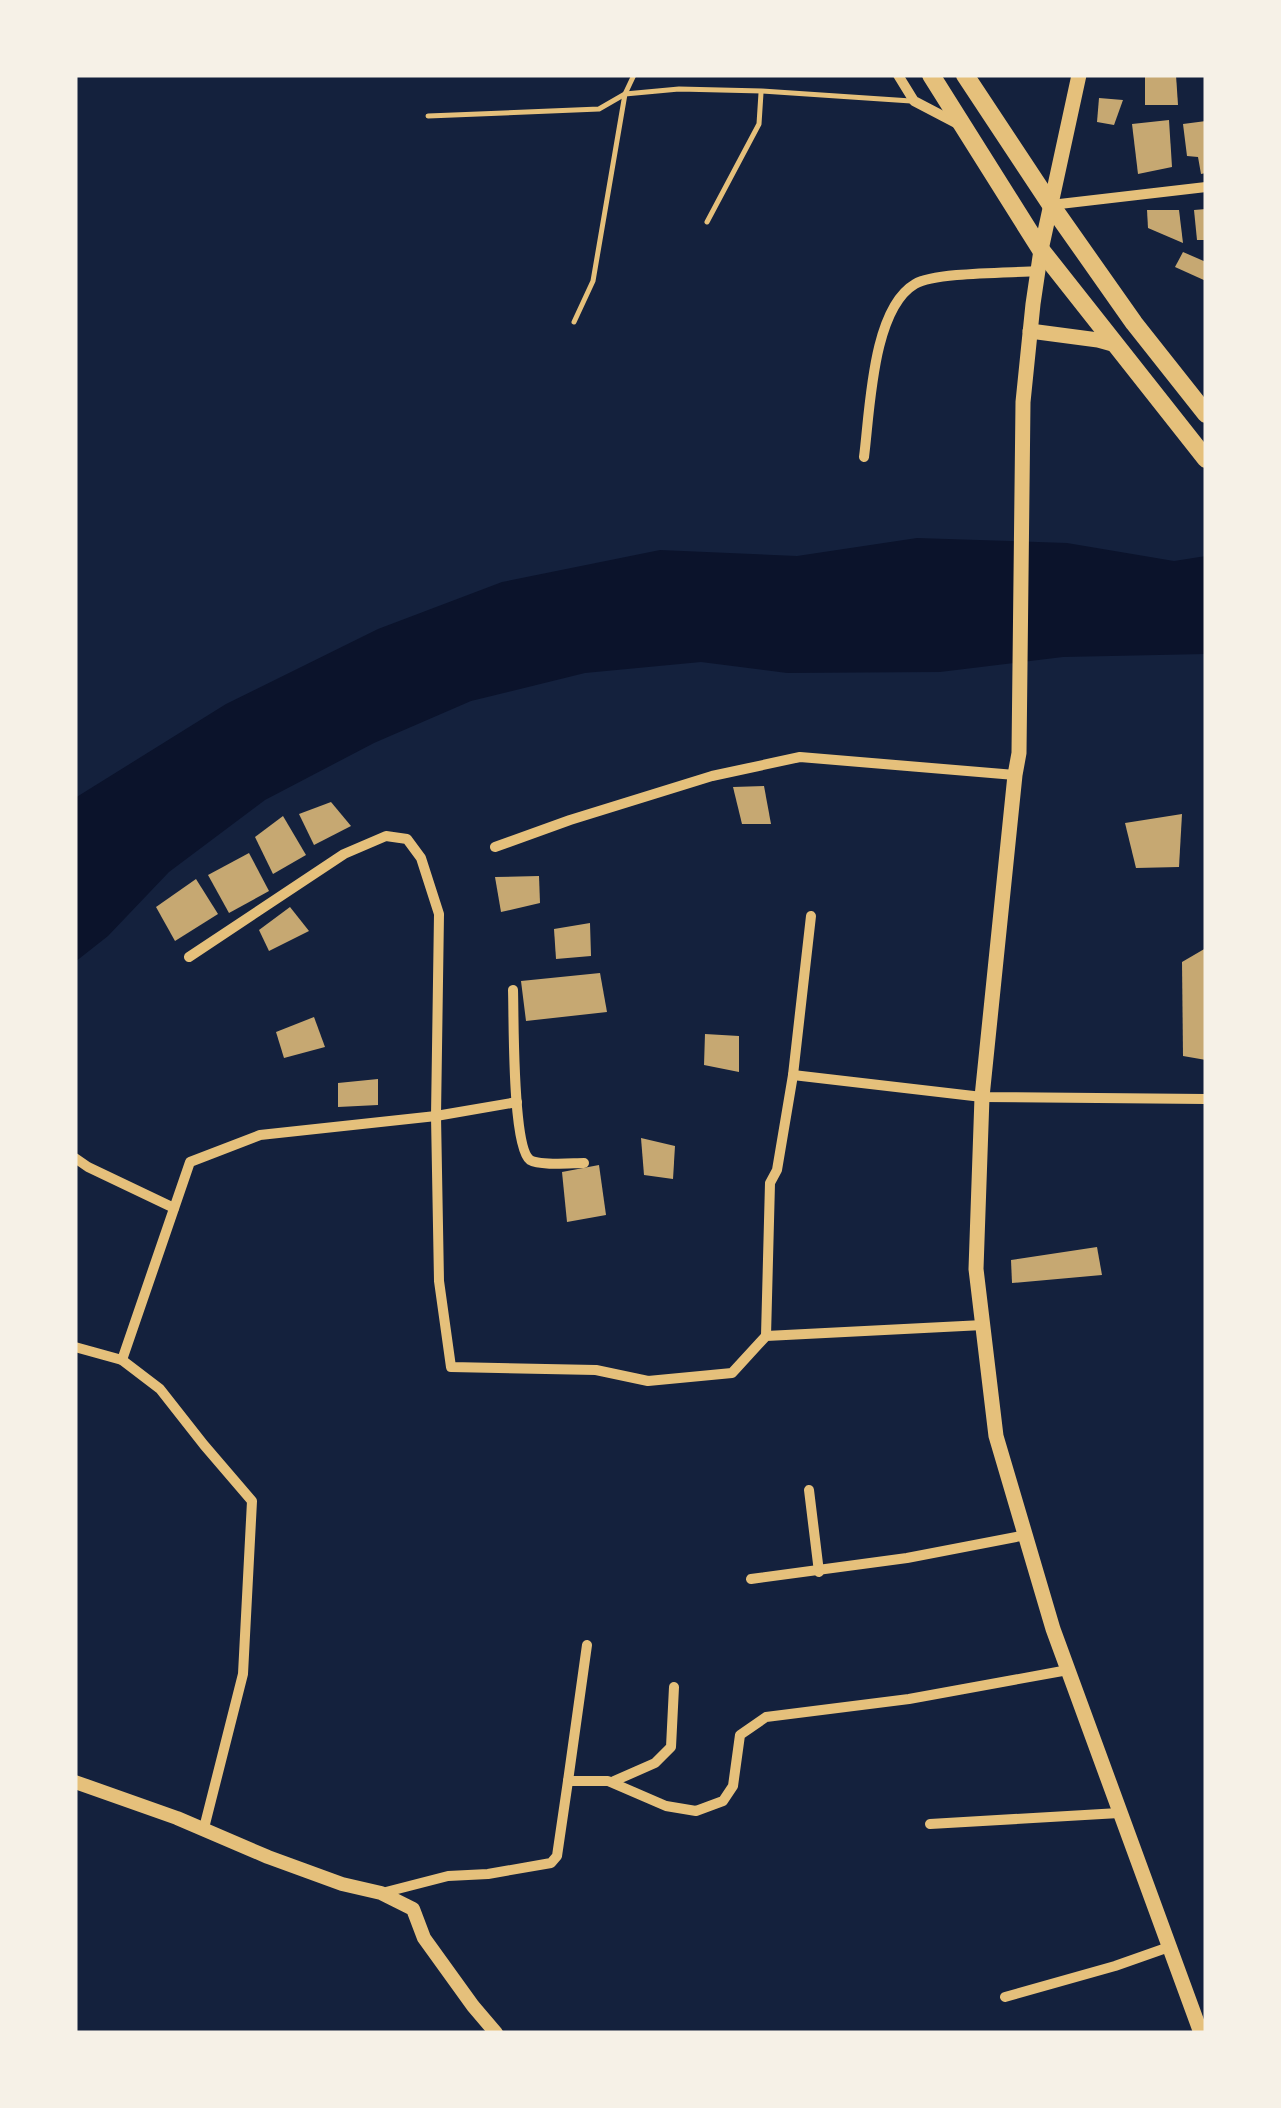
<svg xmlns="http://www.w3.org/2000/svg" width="1281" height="2108" font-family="Ubuntu,sans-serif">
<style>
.water{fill:#0b132b}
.building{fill:#c6a872}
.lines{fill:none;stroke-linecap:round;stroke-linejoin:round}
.service{stroke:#e5c07b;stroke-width:5}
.minor{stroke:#e5c07b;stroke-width:10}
.tertiary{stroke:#e5c07b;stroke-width:14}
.secondary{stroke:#e5c07b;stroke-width:15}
.trunk{stroke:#e5c07b;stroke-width:18}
</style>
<rect width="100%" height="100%" fill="#14213d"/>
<polygon class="water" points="917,538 1067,543 1174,561 1206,556 1206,654 1063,657 940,672 787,673 701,662 585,673 471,701 374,743 265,800 169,872 108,936 75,962 75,798 226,704 378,629 502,582 660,550 797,556"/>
<g class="building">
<polygon points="1145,75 1176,75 1178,105 1145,105"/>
<polygon points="1099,98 1123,100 1114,125 1097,122"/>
<polygon points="1169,120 1172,167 1138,174 1132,124"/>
<polygon points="1206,121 1206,173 1201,174 1198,157 1187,156 1183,124"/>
<polygon points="1206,209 1206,240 1197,240 1194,210"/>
<polygon points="1147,210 1179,210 1183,243 1148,228"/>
<polygon points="1183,252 1206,262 1206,281 1175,267"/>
<polygon points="764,786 771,824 742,824 733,787"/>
<polygon points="331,802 351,826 314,845 299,814"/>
<polygon points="1182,814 1179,867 1136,868 1125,823"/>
<polygon points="283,816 306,855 273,874 255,837"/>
<polygon points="249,853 269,891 229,913 208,875"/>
<polygon points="539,876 540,903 501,912 495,877"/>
<polygon points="196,879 218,914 175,941 156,907"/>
<polygon points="290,907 309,931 269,951 259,930"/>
<polygon points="590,923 591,956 556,959 554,929"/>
<polygon points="1206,948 1206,1060 1183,1056 1182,962"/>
<polygon points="600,973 607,1012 526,1021 521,981"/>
<polygon points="314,1017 325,1047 284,1058 276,1032"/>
<polygon points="705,1034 739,1036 739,1072 704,1065"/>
<polygon points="378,1079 378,1105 338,1107 338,1083"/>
<polygon points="641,1138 675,1146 673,1179 644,1175"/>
<polygon points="599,1165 606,1215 567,1222 562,1172"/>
<polygon points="1097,1247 1102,1275 1012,1283 1011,1260"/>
</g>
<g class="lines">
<g class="service">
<polyline points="428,116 599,109 625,94 679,89 762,91 911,101"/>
<polyline points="707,222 759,124 761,93"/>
<polyline points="574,322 593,281 625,94 634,75"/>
</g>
<g class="minor">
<polyline points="898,75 914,101 958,124"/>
<polyline points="1051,205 1206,187"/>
<path d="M864,457C870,411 872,309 915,284C935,272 1012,273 1038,271"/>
<polyline points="495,847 570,820 712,776 800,757 1015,775"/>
<polyline points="189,957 344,854 386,836 407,839 421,858 439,914 436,1116 439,1281 451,1367 596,1370 648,1381 732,1373 766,1336 983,1325"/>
<path d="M513,990C514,1017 512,1147 530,1160C540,1166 572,1163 584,1163"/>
<polyline points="793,1075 982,1097 1206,1099"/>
<polyline points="75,1158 88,1167 174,1208"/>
<polyline points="766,1336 770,1183 777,1170 793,1075 811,916"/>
<polyline points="75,1347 122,1360"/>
<polyline points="809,1490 819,1572"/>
<polyline points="751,1579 907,1558 1026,1535"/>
<polyline points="568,1781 587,1645"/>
<polyline points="614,1781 655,1763 671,1747 674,1687"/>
<polyline points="930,1824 1119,1813"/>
<polyline points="204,1828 243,1674 252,1501 204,1445 160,1389 122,1360 190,1162 260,1135 436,1116 517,1102"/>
<polyline points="382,1893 448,1876 488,1874 551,1863 557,1856 568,1781 608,1781 666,1806 696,1811 723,1801 733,1786 740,1735 766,1717 909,1699 1068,1670"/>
<polyline points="1005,1997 1115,1966 1169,1947"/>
</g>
<polyline class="tertiary" points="75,1782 177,1818 268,1857 342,1884 381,1893 413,1909 424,1938 473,2006 496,2033"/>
<g class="secondary">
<polyline points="1079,75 1041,250 1033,304 1023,402 1019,753 1015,775 982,1097 976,1269 996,1436 1053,1629 1201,2033"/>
<polyline points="1030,331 1098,340 1116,345"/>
</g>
<g class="trunk">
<polyline points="931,75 1041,250 1206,459"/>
<polyline points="965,75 1051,205 1134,323 1206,414"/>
</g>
</g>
<rect width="1281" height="2108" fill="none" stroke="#f6f1e7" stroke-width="155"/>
</svg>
